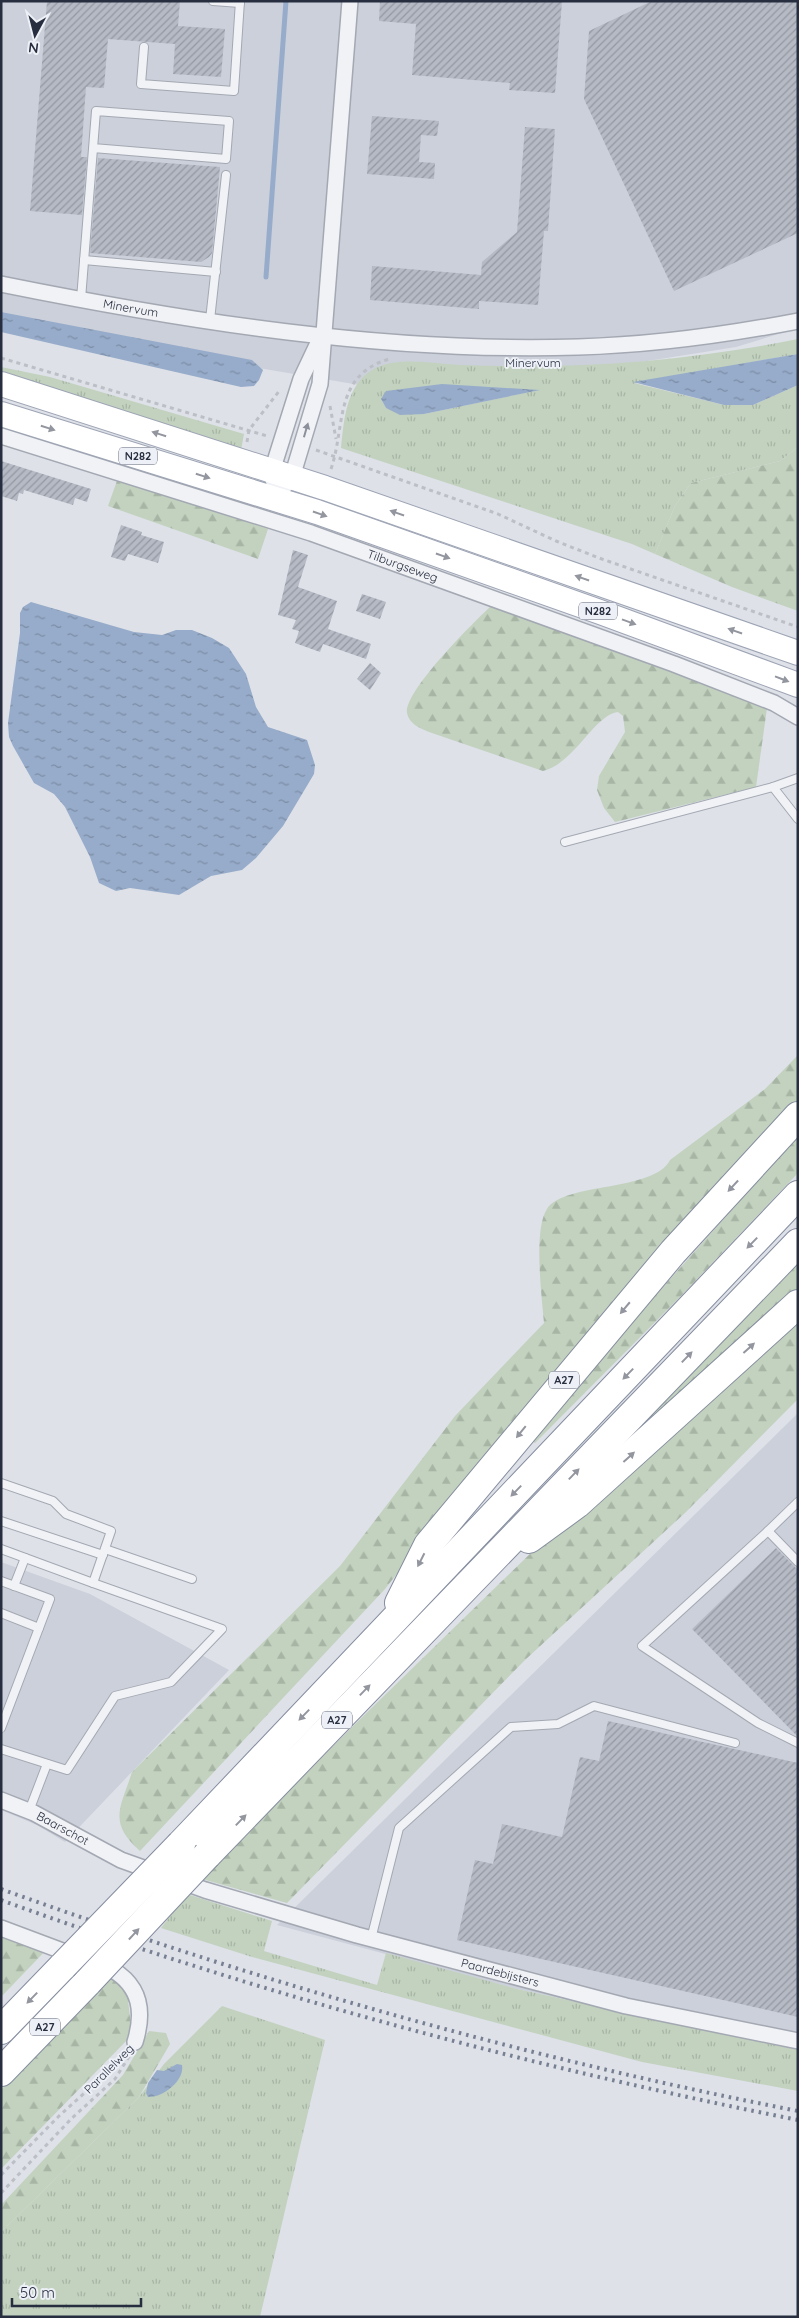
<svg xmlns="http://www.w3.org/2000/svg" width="799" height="2318" font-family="Quicksand,sans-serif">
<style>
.built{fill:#ccd0da}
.grass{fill:url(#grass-tufts);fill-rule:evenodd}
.forest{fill:url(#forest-firs)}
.water{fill:url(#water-ripples)}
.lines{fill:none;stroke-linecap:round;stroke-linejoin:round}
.stream{stroke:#97acca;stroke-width:5}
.building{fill:url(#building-hatch)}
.service-casing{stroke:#a3a8b2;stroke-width:10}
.minor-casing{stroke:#a3a8b2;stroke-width:18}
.primary-casing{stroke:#9da4b4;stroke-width:26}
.motorway-casing{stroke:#858d9f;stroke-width:30}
.path{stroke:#bcbfc6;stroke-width:3;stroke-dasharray:4 4;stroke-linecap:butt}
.service{stroke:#f1f2f6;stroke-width:8}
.minor{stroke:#f1f2f6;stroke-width:15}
.primary{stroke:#fff;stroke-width:24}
.motorway{stroke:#fff;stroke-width:28}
.rail{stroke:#777f92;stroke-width:4;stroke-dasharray:2.5 5;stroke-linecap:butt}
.motorway-bridge-casing{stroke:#858d9f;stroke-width:30;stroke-linecap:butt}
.motorway-bridge{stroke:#fff;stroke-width:28}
.oneway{fill:#93969f}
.oneway2{fill:#8c909a}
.labels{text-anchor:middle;stroke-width:4;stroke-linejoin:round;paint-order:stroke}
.shield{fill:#edf0f6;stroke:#626876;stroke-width:1}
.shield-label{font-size:11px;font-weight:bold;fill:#272e3f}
.street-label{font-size:12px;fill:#272e3f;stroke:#edf0f6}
</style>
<defs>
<pattern id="grass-tufts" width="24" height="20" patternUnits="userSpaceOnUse" patternTransform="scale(1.25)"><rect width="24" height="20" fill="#c2d2bf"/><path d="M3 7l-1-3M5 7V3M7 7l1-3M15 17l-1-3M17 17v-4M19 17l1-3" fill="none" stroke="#a7b5a5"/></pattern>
<pattern id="forest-firs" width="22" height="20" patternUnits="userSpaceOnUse" patternTransform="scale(1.25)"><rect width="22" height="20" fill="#c2d2bf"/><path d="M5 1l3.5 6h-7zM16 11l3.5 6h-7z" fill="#a7b5a5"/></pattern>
<pattern id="water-ripples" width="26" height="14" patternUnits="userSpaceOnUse" patternTransform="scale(1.25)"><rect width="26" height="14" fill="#97acca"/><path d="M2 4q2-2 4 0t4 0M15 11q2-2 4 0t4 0" fill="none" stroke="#7b8ca5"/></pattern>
<pattern id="building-hatch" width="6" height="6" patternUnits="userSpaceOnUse" patternTransform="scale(1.25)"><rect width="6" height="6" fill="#b5bac5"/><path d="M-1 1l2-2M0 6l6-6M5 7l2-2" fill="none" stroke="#9398a1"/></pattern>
</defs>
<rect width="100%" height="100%" fill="#dee1e8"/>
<g class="built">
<polygon points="1,1 798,1 798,328 736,347 425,396 1,325"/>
<polygon points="798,1413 798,2050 517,1989 277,1925"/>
<polygon points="1,1562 90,1594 229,1670 65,1842 37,1825 1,1810"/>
</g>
<g class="grass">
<path d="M798,339V354L634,383L724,405H753L798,385V447L780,461L691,483L675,506L655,554L632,544L341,448C344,420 346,386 372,370C396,355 434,364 462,365C572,370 689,361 798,339ZM538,390L424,414L386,408L381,399Z"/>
<polygon points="1,367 50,377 244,434 241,450 1,375"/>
<polygon points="187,1894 272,1921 264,1951 377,1985 386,1953 517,1989 798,2050 798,2091 642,2062 252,1957 161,1928"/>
<polygon points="222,2006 325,2040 260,2317 1,2317 1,2232 139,2097 164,2064"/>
</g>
<g class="forest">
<polygon points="798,447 798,611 732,587 655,554 675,506 691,483 780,461"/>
<polygon points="118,478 268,529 258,559 108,506"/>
<path d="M492,605L710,682L767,708L756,787L615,822L604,808L597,790L599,776L625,732L623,716L618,712C594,715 575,763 543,771L429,732C420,728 409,724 407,713C404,691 474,622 492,605Z"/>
<path d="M798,1055V1106L448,1509L385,1589L140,1851C107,1822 121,1807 132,1772L340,1566L455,1416L544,1323C542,1298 533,1230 547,1209C564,1182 654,1192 670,1160L765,1089Z"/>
<polygon points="798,1136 798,1173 682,1295 535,1443 527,1439"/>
<polygon points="798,1262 798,1293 585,1480"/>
<polygon points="798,1315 798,1399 686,1512 525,1660 287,1903 202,1879 351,1728 533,1551"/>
<polygon points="1,1930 49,1947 1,1997"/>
<polygon points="114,1971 120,1973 128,2000 132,2035 1,2169 1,2090"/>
<polygon points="149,2031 166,2033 170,2044 139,2097 1,2232 1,2205 123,2075"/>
</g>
<g class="water">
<polygon points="1,312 252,360 263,370 259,380 254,386 241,387 1,332"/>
<polygon points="798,354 798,385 753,405 724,405 633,382"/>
<polygon points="442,384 540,390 424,414 400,415 386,408 381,399 386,391"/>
<polygon points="31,602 134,632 162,635 176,630 192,630 212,638 229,648 246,674 256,707 268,727 307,740 315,765 314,774 283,826 256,858 242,870 211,876 179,895 130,888 116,891 99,883 90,857 65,807 54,794 34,783 13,746 9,737 8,723 20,633 20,613 23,607"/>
<path d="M177,2064L182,2065C185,2081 162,2098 148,2097L146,2093L148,2083L157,2070L164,2071Z"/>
</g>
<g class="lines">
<polyline class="stream" points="266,277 286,1"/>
</g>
<g class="building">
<polygon points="47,1 180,1 178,26 225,29 221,77 173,74 175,44 108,39 104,88 86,87 81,157 87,157 82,215 30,211"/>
<polygon points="380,1 562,1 555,93 509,90 510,83 412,75 416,24 379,21"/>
<polygon points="652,1 798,1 798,233 674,291 584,99 589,31"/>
<polygon points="372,116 439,121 437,136 421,135 419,162 435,163 434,179 367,174"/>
<polygon points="525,127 555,129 548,231 544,231 538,305 479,301 479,309 370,300 372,266 481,275 482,262 517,232"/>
<polygon points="98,158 220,167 212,253 209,257 201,262 90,253"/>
<polygon points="1,461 91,489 87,502 75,498 73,505 24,490 23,494 19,493 17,501 1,496"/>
<polygon points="121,525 142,532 141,535 164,542 158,563 128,554 125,561 111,557"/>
<polygon points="293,550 308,555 298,587 337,601 328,629 371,644 366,659 323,644 320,652 295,643 299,631 292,629 296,620 278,615"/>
<polygon points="362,594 386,602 380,619 356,611"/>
<polygon points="370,663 381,673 370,690 357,679"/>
<polygon points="776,1548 798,1570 798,1737 692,1629"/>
<polygon points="608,1721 798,1763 798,2017 457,1940 475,1860 493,1864 502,1824 562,1837 580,1757 599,1761"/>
</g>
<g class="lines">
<defs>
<g id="service">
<polyline points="213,1 240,3"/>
<polyline points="144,47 141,84 234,91 240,1"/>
<polyline points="84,260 216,272"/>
<polyline points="81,299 96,111 229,121 226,159 93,148"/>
<polyline points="210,320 226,175"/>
<polyline points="773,787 798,819"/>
<polyline points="565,842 773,787 798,778"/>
<polyline points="1,1483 53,1501 66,1514 111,1531 93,1583 1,1549"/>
<polyline points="1,1521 103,1555"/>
<polyline points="768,1531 798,1502"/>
<polyline points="105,1549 192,1579"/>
<polyline points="798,1562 768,1531 642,1646 758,1723 798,1743"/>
<polyline points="1,1581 50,1599 1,1728"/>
<polyline points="14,1586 25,1558"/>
<polyline points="1,1613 39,1628"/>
<polyline points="1,1749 67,1770 115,1696 171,1682 222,1629 93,1583"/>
<polyline points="29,1811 47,1764"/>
<polyline points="371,1939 399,1828 511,1727 558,1724 594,1706 735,1743"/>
</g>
<g id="minor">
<path id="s1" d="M1,284C189,322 386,353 578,347C652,345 725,335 798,321"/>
<path id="s2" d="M1,436L311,533L674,664L774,703L798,717"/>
<polyline points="273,480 272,471 301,379 319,341"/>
<polyline points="274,499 292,477 320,384 350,1"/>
<path id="s3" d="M1,1800L34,1813L121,1860L205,1890L357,1935L626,2006L798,2041"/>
<path d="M1,1928L113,1970C141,1987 144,2013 135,2042"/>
</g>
<g id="primary">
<polyline points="1,384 325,488 798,653"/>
<polyline points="1,414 317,512 600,612 798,685"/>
</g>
<g id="motorway">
<polyline points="529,1539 577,1504 798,1304"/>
<polyline points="399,1603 428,1545 673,1252 798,1116"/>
<polyline points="181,1844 798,1195"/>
<polyline points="207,1855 798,1243"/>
<polyline points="1,2030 63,1966"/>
<polyline points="1,2072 88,1982"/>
</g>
</defs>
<use href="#service" class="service-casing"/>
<use href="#minor" class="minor-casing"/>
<use href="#primary" class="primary-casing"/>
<use href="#motorway" class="motorway-casing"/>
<g class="path">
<polyline points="1,358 267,436"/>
<polyline points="330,406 336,439"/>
<polyline points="247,442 249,430 280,390"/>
<polyline points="316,450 498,514 556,541 599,558 798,627"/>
<path d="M331,469C346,425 333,376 389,359"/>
<polyline points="1,2175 59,2116 111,2069 125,2054"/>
<polyline points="1,2193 72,2118 115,2079 130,2055"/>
</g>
<use href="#service" class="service"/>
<use href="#minor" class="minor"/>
<use href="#primary" class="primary"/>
<use href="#motorway" class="motorway"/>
<g class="rail">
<path d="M1,1889C262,1983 526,2058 798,2111"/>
<path d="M1,1900C261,1995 527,2066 798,2120"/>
</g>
<defs>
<g id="motorway-bridge">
<polyline points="63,1966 181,1844"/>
<polyline points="88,1982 207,1855"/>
</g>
</defs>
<use href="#motorway-bridge" class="motorway-bridge-casing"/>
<use href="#motorway-bridge" class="motorway-bridge"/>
</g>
<defs><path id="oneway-solid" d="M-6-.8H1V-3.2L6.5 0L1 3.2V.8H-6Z" transform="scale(1.25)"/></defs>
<g class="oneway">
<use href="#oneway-solid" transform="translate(48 428) rotate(17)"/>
<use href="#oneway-solid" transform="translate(159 434) rotate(-162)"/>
<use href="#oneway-solid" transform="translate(203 476) rotate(17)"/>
<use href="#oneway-solid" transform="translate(397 513) rotate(-161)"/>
<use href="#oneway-solid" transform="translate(320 514) rotate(19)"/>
<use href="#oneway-solid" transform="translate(443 556) rotate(19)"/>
<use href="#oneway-solid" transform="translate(582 578) rotate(-161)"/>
<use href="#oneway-solid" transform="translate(629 622) rotate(20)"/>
<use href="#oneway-solid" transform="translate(735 631) rotate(-161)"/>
<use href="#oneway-solid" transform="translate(782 679) rotate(21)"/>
<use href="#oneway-solid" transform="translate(733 1186) rotate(133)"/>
<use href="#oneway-solid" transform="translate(752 1243) rotate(134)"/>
<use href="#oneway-solid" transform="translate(625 1308) rotate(130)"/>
<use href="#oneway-solid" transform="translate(749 1348) rotate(-42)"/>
<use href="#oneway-solid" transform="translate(687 1357) rotate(-46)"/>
<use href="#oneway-solid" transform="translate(628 1374) rotate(134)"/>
<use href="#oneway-solid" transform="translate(521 1432) rotate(129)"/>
<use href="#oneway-solid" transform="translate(629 1457) rotate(-42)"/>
<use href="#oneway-solid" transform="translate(574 1474) rotate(-46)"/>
<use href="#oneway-solid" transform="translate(516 1491) rotate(134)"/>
<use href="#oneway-solid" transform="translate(421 1560) rotate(117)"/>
<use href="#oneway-solid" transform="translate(365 1690) rotate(-46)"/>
<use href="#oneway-solid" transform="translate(304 1715) rotate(134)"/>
<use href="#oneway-solid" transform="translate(241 1820) rotate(-46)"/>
<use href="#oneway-solid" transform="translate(134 1934) rotate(-47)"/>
<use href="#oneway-solid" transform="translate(32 1998) rotate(134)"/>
</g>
<use class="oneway2" href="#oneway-solid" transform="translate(306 430) rotate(-74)"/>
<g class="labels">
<g class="shield">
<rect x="119" y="447.5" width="38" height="17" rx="4"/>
<rect x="579" y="602.5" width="38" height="17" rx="4"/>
<rect x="549" y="1371.5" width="30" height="17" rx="4"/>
<rect x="322" y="1711.5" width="30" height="17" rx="4"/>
<rect x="30" y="2018.5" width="30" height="17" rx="4"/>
</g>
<g class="shield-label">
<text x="138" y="460">N282</text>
<text x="598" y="615">N282</text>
<text x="564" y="1384">A27</text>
<text x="337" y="1724">A27</text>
<text x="45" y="2031">A27</text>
</g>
<g class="street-label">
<text dy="4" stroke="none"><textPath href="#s1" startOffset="132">Minervum</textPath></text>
<text x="533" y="367">Minervum</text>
<text dy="4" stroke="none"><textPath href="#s2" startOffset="422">Tilburgseweg</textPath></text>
<text dy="4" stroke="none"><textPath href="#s3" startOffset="68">Baarschot</textPath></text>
<text dy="4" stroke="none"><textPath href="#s3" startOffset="530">Paardebijsters</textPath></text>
<text transform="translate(109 2069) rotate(-45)" y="4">Parallelweg</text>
</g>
</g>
<rect width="799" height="2318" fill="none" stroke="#272e3f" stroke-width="5"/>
<g transform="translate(35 35) rotate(187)" stroke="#edf0f6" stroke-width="4" paint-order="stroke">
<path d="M0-4L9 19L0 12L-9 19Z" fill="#272e3f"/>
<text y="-8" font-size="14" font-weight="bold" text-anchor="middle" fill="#272e3f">N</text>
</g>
<path d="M12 2298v8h129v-8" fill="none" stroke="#272e3f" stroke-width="2.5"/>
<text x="20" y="2298" font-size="15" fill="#272e3f" stroke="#edf0f6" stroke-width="4" paint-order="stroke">50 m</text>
</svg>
